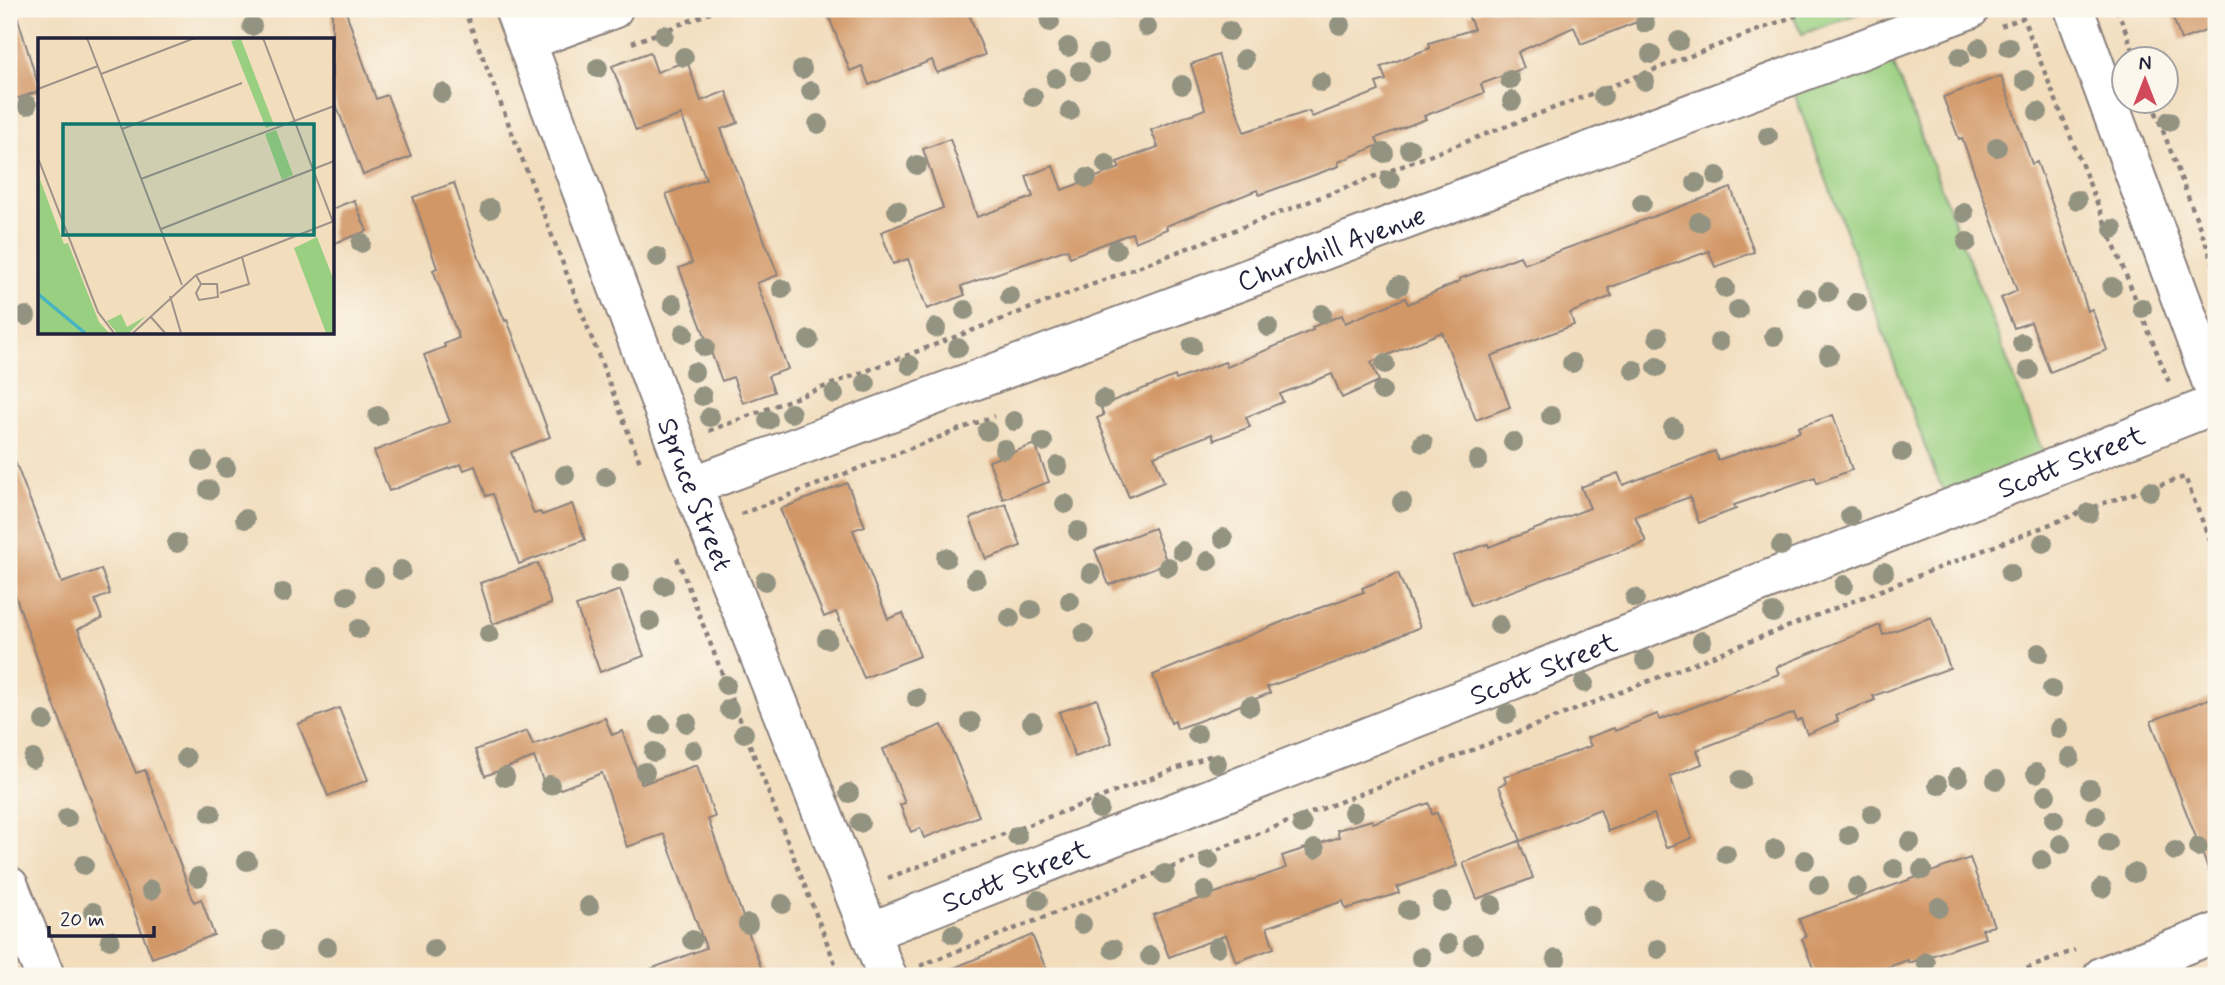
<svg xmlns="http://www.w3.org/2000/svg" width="2225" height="985" font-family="Mynerve,sans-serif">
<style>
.green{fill:#99cf80;stroke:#5e785e;stroke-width:2}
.building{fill:#d29766}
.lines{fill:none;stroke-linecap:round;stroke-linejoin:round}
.minor-casing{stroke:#8a807c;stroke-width:42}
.path{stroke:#8a807c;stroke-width:4.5;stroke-dasharray:5 5;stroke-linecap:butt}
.minor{stroke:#fff;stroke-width:38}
.tree{fill:#939381}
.labels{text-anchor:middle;stroke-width:5;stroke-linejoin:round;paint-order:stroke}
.street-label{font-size:28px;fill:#22223b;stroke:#fbf7ec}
.inset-river{fill:none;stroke:#46b4c2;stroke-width:3.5}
.inset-road{fill:none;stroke:#9f9289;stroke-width:2}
.view{fill:#0f766e;fill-opacity:0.15;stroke:#0f766e;stroke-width:3.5}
.inset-edge{fill:none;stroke:#22223b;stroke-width:3.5}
</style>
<rect width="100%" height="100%" fill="#fbf7ec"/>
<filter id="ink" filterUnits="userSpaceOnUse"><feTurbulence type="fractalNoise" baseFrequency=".0143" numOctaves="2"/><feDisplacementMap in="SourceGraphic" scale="14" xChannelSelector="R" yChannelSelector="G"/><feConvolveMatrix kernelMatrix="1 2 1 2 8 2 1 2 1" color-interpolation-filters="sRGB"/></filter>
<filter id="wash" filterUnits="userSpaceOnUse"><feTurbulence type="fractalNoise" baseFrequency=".00686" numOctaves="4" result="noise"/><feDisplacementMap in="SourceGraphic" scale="28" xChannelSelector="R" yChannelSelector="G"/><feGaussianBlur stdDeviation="1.57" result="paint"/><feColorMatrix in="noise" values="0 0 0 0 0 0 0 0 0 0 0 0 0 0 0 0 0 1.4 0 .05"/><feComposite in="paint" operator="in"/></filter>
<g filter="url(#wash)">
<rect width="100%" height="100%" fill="#f2ddbd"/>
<g class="green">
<polygon points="1790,9 1871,9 1802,34"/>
<polygon points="1888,50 2043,453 1946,493 1937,478 1792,87"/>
</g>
<g id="blocks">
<g class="building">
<polygon points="15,9 40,91 9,101 9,10"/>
<polygon points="332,9 345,9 376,99 387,95 411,157 363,175 332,94"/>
<polygon points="826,9 967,9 985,55 937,73 932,60 869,85 862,66 850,71"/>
<polygon points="1485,9 1667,10 1581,44 1574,27 1518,52 1524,68 1481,84 1484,93 1424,116 1426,119 1376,138 1379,145 1338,162 1339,166 1259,195 1257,190 1166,226 1167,229 1135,242 1132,233 1070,257 1067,249 961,286 965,295 927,309 908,259 893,264 881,232 943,208 923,149 950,139 977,217 1033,197 1026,176 1053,166 1062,190 1120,168 1117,162 1158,147 1151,130 1205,109 1191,64 1218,55 1244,132 1309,111 1312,117 1379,91 1376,83 1386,80 1381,67 1430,48 1429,43 1474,29 1468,15"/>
<polygon points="2170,9 2216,9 2216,27 2181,40"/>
<polygon points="650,52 657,72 687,61 701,101 726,91 738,123 721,129 778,275 757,283 788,369 768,376 774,392 743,403 733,377 722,381 679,268 692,263 666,194 706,179 681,115 636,131 612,66"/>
<polygon points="2001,76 2032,164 2037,162 2062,231 2088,311 2092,309 2107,350 2050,372 2031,322 2014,328 2001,298 2017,291 1962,138 1959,139 1943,97"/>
<polygon points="454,183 477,253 505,321 507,320 513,335 550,437 511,452 534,514 540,512 542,515 572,504 585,540 519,564 493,494 486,496 475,466 464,470 461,464 389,491 374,451 450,422 424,355 445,347 444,344 459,338 433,270 437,268 413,197"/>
<polygon points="1731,188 1754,252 1715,267 1709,251 1608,288 1612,296 1570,313 1574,325 1491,356 1510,407 1476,420 1442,332 1371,362 1379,381 1342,398 1332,374 1280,394 1283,402 1246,417 1250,427 1214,440 1212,434 1154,456 1164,482 1129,497 1097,418 1104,415 1100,406 1175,376 1176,380 1225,362 1227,367 1313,330 1312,327 1342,315 1345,323 1405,298 1408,304 1460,281 1459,279 1520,256 1524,264"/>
<polygon points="354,200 367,231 332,244 332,209"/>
<polygon points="1833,415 1852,470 1817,483 1815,477 1734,505 1736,509 1699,523 1690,497 1635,516 1646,542 1471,606 1453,556 1488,544 1489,547 1590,508 1581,487 1618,473 1623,485 1715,451 1718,460 1800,432 1798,427"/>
<polygon points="1035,444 1049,482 1003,499 989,461"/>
<polygon points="9,451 11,451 62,583 101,569 110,594 95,600 102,619 78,629 136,773 145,770 194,902 201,899 214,935 152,958 45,681 9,577"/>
<polygon points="847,483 865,526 853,530 888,619 903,613 920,656 864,678 836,612 824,617 780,509"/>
<polygon points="1006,504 1021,546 986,559 970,518"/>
<polygon points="1154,528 1167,563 1109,585 1095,550"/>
<polygon points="538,563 551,604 493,624 480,583"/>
<polygon points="1398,573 1420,627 1340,661 1267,687 1270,693 1226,711 1177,729 1175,721 1171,723 1153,675 1294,617 1364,592 1362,588"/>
<polygon points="620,590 644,656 600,672 576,606"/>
<polygon points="1931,617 1950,668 1873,696 1875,700 1836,715 1838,721 1807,734 1801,719 1797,721 1794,713 1697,750 1702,764 1670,776 1692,838 1666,848 1654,814 1608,831 1600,809 1521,841 1499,786 1506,782 1504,777 1591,746 1587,738 1614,728 1615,731 1657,714 1660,720 1779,674 1776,667 1880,625 1883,635"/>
<polygon points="2216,696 2216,884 2214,884 2151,721"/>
<polygon points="1097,699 1112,743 1075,757 1059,712"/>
<polygon points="339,708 368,780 328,796 298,724"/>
<polygon points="605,718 612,735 622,731 642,784 697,765 715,817 708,819 764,976 638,976 637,974 706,948 664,834 627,847 602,773 548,794 534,757 485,776 475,750 527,731 533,745"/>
<polygon points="942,725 979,816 924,838 920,828 911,832 900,805 905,803 883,749"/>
<polygon points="1429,803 1432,814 1437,813 1457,866 1397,887 1399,893 1346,909 1343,901 1267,927 1274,948 1236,962 1226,935 1169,957 1153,915 1286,868 1282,856 1339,837 1337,830 1372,820 1373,823"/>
<polygon points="1519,841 1533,878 1477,899 1463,863"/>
<polygon points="1970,858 1994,926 1982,929 1985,938 1909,963 1908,960 1863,976 1816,976 1802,939 1806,937 1799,919"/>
<polygon points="1032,935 1049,976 935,976"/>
</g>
</g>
</g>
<g filter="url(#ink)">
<use href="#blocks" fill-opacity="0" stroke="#8a807c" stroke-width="2"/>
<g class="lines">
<defs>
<g id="minor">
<path id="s1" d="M514,9L692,486L887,976"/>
<polyline points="2074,9 2216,394"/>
<polyline points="527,41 613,9"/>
<path id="s2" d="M692,486L1970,9"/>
<polyline points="9,886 45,976"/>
<path id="s3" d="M870,932L2216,404"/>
<polyline points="2103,976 2216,933"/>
</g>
</defs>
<use href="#minor" class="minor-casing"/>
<g class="path">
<polyline points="464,9 641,465"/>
<polyline points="2117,9 2137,60"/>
<polyline points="2001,26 2023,18 2170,385"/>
<polyline points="632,43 720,9"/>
<polyline points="2152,102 2216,270"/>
<polyline points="709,431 1813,9"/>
<polyline points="741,514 994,416"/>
<polyline points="677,558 840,976"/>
<polyline points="888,878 1215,754"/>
<polyline points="923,967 922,965 2107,502 2185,477 2216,556"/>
<polyline points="2008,976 2075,950"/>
</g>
<use href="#minor" class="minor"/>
</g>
<g class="tree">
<circle cx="1050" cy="22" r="10"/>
<circle cx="1645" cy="23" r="10"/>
<circle cx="1340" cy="25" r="10"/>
<circle cx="252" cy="26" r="10"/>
<circle cx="1147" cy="27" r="10"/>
<circle cx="1229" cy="31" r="10"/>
<circle cx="664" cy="35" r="10"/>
<circle cx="1679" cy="41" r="10"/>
<circle cx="1068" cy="47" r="10"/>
<circle cx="2009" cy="47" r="10"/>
<circle cx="1979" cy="48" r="10"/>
<circle cx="1099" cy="54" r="10"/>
<circle cx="1651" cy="54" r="10"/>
<circle cx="684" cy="57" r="10"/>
<circle cx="1960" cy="57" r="10"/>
<circle cx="1244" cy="59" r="10"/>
<circle cx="598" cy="68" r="10"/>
<circle cx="802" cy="69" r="10"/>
<circle cx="1080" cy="71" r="10"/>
<circle cx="1056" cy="79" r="10"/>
<circle cx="1510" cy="80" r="10"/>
<circle cx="2025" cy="80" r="10"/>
<circle cx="1645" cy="81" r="10"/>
<circle cx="1321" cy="82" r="10"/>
<circle cx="1182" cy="85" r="10"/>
<circle cx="811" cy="91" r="10"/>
<circle cx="442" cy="93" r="10"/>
<circle cx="1603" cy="96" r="10"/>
<circle cx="1033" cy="97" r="10"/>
<circle cx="1512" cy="101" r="10"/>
<circle cx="27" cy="105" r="10"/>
<circle cx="1070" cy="111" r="10"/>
<circle cx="2038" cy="112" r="10"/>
<circle cx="2169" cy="121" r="10"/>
<circle cx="818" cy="124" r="10"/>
<circle cx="1768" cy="136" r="10"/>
<circle cx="1997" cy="147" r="10"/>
<circle cx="1410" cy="149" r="10"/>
<circle cx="1384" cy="153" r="10"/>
<circle cx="1106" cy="164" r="10"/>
<circle cx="917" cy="165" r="10"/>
<circle cx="1717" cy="176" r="10"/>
<circle cx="1087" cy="178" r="10"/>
<circle cx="1390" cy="180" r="10"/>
<circle cx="1696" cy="183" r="10"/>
<circle cx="2077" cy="200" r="10"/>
<circle cx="1642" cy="203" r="10"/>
<circle cx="490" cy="209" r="10"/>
<circle cx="897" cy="210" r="10"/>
<circle cx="1964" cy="213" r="10"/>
<circle cx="1699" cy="222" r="10"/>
<circle cx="2113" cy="229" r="10"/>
<circle cx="1967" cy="242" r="10"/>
<circle cx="361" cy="243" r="10"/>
<circle cx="1116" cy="250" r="10"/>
<circle cx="657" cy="257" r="10"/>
<circle cx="1399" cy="286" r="10"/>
<circle cx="2112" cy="287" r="10"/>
<circle cx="1725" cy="288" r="10"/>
<circle cx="782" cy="289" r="10"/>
<circle cx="1828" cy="292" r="10"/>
<circle cx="1010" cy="296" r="10"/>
<circle cx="1807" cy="298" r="10"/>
<circle cx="1857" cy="302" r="10"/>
<circle cx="673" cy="304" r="10"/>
<circle cx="2142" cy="308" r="10"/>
<circle cx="965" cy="310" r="10"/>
<circle cx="1738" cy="310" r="10"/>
<circle cx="1322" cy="314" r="10"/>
<circle cx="26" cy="316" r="10"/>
<circle cx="1268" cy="327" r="10"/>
<circle cx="936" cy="328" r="10"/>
<circle cx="684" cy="333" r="10"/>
<circle cx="1774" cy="336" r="10"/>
<circle cx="1658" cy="337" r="10"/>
<circle cx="809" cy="340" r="10"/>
<circle cx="1719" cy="342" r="10"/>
<circle cx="2022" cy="343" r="10"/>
<circle cx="1192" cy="346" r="10"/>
<circle cx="705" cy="347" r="10"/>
<circle cx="958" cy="348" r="10"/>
<circle cx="1829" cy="355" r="10"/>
<circle cx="1572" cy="363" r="10"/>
<circle cx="1385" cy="364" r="10"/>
<circle cx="910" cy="365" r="10"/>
<circle cx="1657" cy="367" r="10"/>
<circle cx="1634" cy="370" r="10"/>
<circle cx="2029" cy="370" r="10"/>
<circle cx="694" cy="372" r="10"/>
<circle cx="866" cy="383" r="10"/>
<circle cx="1382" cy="391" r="10"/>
<circle cx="834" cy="394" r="10"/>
<circle cx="702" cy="396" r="10"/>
<circle cx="1103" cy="399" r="10"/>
<circle cx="791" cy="413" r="10"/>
<circle cx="378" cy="416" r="10"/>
<circle cx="1551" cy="416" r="10"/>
<circle cx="710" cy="417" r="10"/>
<circle cx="768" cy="420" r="10"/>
<circle cx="1014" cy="421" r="10"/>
<circle cx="1673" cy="428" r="10"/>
<circle cx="987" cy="431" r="10"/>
<circle cx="1043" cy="442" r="10"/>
<circle cx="1513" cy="442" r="10"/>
<circle cx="1423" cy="443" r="10"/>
<circle cx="1004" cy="449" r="10"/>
<circle cx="1902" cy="452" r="10"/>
<circle cx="1478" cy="460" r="10"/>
<circle cx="202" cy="461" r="10"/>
<circle cx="1058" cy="466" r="10"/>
<circle cx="226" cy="468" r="10"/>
<circle cx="565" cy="475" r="10"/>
<circle cx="606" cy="477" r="10"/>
<circle cx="209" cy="490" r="10"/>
<circle cx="2150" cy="491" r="10"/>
<circle cx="1402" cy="502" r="10"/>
<circle cx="1065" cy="504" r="10"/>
<circle cx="2089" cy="513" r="10"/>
<circle cx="1850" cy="516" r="10"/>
<circle cx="245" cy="519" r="10"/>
<circle cx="1078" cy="531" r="10"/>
<circle cx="1223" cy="538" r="10"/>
<circle cx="177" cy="543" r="10"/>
<circle cx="2043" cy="543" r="10"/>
<circle cx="1781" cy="546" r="10"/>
<circle cx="1182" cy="551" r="10"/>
<circle cx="946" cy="558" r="10"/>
<circle cx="1208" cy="561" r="10"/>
<circle cx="1168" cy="567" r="10"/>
<circle cx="401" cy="570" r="10"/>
<circle cx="1884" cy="572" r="10"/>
<circle cx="620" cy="573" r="10"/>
<circle cx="1091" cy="573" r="10"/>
<circle cx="2010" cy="573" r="10"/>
<circle cx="374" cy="578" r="10"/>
<circle cx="976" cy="579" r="10"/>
<circle cx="765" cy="581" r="10"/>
<circle cx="1844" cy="585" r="10"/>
<circle cx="664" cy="586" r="10"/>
<circle cx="283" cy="593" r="10"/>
<circle cx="347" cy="596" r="10"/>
<circle cx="1635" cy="598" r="10"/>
<circle cx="1070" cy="601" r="10"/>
<circle cx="1031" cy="610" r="10"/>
<circle cx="1773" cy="613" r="10"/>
<circle cx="1010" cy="618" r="10"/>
<circle cx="650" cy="621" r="10"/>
<circle cx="1499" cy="625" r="10"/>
<circle cx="359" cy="629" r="10"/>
<circle cx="489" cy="634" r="10"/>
<circle cx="1084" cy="634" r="10"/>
<circle cx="827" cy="639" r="10"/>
<circle cx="1702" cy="641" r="10"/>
<circle cx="2039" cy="653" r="10"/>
<circle cx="1645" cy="660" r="10"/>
<circle cx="1584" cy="683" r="10"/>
<circle cx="726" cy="685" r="10"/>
<circle cx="2052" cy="689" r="10"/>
<circle cx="917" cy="698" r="10"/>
<circle cx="1250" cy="706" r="10"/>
<circle cx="729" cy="709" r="10"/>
<circle cx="1507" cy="714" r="10"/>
<circle cx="44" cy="721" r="10"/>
<circle cx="971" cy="722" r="10"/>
<circle cx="1032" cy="722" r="10"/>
<circle cx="687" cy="723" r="10"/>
<circle cx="660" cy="725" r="10"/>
<circle cx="2059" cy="729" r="10"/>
<circle cx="744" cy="733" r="10"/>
<circle cx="1197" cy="734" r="10"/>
<circle cx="693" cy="750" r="10"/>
<circle cx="654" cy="752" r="10"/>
<circle cx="2070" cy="757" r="10"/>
<circle cx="186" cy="758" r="10"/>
<circle cx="33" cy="759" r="10"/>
<circle cx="1217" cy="763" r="10"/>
<circle cx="645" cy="772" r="10"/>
<circle cx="2036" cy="773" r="10"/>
<circle cx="505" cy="777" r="10"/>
<circle cx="1958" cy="777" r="10"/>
<circle cx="1741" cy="780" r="10"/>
<circle cx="1996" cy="780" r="10"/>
<circle cx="550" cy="785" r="10"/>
<circle cx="1938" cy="785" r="10"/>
<circle cx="2090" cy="789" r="10"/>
<circle cx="849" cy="793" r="10"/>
<circle cx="2046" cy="795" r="10"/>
<circle cx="1099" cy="809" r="10"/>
<circle cx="1353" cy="812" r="10"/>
<circle cx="211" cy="813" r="10"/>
<circle cx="1872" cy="814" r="10"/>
<circle cx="2096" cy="815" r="10"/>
<circle cx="67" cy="818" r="10"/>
<circle cx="2054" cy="819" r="10"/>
<circle cx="860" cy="823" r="10"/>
<circle cx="1302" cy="824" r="10"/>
<circle cx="1849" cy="835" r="10"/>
<circle cx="1017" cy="836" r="10"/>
<circle cx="1910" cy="842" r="10"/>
<circle cx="2108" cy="843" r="10"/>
<circle cx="2061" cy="844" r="10"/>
<circle cx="2198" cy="847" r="10"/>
<circle cx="1315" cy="849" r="10"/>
<circle cx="1775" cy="849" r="10"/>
<circle cx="2175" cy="851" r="10"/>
<circle cx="1726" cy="854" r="10"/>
<circle cx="1209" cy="860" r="10"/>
<circle cx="1805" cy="860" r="10"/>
<circle cx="2042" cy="860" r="10"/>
<circle cx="247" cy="861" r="10"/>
<circle cx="84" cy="865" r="10"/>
<circle cx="1894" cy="869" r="10"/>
<circle cx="1922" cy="870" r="10"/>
<circle cx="2134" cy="873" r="10"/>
<circle cx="1165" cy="874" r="10"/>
<circle cx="198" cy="877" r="10"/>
<circle cx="1819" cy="885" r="10"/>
<circle cx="1857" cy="887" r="10"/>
<circle cx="2102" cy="888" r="10"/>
<circle cx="151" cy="890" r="10"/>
<circle cx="1655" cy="890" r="10"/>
<circle cx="1205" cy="891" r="10"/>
<circle cx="1038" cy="900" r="10"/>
<circle cx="1442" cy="902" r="10"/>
<circle cx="782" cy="904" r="10"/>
<circle cx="1492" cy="905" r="10"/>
<circle cx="589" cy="906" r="10"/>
<circle cx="1939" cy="907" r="10"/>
<circle cx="1408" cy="910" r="10"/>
<circle cx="93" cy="912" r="10"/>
<circle cx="1591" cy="915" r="10"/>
<circle cx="748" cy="924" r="10"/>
<circle cx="1082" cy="924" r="10"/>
<circle cx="953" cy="934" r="10"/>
<circle cx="110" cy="940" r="10"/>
<circle cx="273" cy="940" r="10"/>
<circle cx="692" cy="940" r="10"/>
<circle cx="1448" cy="944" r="10"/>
<circle cx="1473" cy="944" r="10"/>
<circle cx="327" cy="947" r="10"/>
<circle cx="1217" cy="947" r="10"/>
<circle cx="434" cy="949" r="10"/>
<circle cx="1113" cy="949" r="10"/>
<circle cx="1658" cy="949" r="10"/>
<circle cx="1150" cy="956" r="10"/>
<circle cx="1421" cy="957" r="10"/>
<circle cx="1556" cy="959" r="10"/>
<circle cx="1926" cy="962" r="10"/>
</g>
</g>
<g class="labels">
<g class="street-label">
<text dy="10" stroke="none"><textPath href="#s2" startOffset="682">Churchill Avenue</textPath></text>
<text dy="10" stroke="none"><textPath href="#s3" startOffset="1290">Scott Street</textPath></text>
<text dy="10" stroke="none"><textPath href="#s1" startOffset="518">Spruce Street</textPath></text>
<text dy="10" stroke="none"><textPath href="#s3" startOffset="723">Scott Street</textPath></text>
<text dy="10" stroke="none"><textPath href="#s3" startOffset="156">Scott Street</textPath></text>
</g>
</g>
<g transform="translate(38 38)">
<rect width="296" height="296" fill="#f2ddbd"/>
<path d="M203,1L236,87L228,90L193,3ZM238,92L255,137L244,142L227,96ZM0,136L26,206L30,205L61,284L71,295H0ZM279,199L296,243V295H288L256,210ZM83,276L89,289L108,278L91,295H79L69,283Z" fill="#99cf80"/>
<path class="inset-river" d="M0,256L47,295"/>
<path class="inset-road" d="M49,0L144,247M225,0L295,184M63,36L157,0M0,51L60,28M84,91L204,45M0,120L60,274L76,295M103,141L296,68M123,191L296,123M158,237L163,246L158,255L161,262L180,259L179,246H163M182,255L211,246L204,219M132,258L143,295M112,278L127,295M95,295L158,237L296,183"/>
<path class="view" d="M25,86H276V197H25Z"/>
<rect width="296" height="296" class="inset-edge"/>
</g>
<rect width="2225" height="985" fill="none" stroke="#fbf7ec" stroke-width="35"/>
<g transform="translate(2145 80)"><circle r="33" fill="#fbf7ec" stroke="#a4a2a5" stroke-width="2"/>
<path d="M0-5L12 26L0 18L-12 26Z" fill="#d1495b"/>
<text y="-10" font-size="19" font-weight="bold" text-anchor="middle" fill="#22223b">N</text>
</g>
<path d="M49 926v10h105v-10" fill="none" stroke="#22223b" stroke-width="3.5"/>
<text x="60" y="926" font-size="21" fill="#22223b" stroke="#fbf7ec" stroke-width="5" paint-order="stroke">20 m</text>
</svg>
